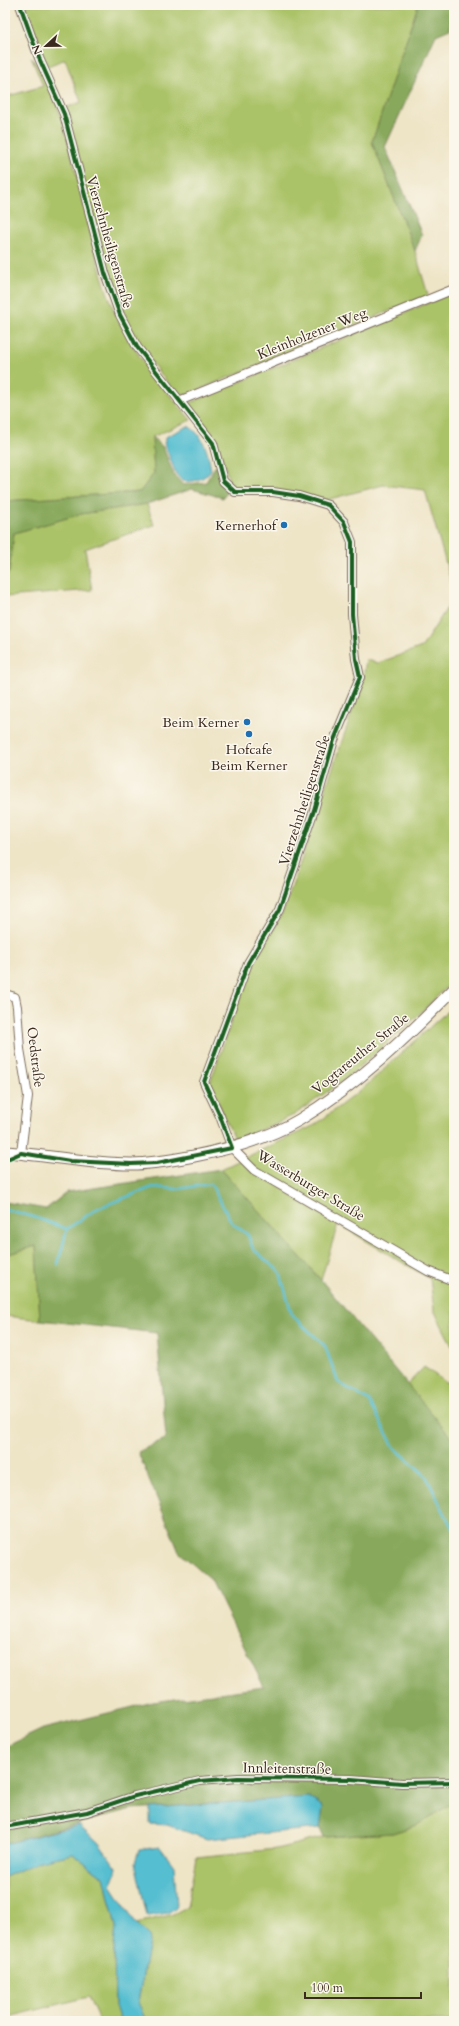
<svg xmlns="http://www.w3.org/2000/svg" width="459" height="2026" font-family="Cardo,serif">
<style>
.green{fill:#abc368;stroke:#737643}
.forest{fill:#88a95c;stroke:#626a3d}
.water{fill:#54bed0;stroke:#487477}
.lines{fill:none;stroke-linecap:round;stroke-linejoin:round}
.stream{stroke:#54bed0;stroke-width:2.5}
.minor-casing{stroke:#7a6b59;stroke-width:10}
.secondary-casing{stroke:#7a6b59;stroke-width:13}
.minor{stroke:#fff;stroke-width:8}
.secondary{stroke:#fff;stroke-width:11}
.cycleway-casing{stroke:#fbf7ec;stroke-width:6}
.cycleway{stroke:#1b5e20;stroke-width:4}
.poi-dot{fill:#1f6fb2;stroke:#fbf7ec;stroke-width:1.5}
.labels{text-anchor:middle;stroke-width:3;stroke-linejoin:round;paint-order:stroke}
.street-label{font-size:14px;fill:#3b2a1e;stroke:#fbf7ec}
.poi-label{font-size:14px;fill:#3b2a1e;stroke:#fbf7ec;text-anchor:end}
</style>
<rect width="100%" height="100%" fill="#fbf7ec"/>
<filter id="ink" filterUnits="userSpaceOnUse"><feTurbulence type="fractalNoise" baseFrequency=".025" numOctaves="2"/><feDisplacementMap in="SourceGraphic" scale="8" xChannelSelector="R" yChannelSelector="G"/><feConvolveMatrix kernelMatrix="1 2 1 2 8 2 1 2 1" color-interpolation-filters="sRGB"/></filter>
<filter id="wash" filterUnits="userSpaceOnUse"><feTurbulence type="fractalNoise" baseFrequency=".012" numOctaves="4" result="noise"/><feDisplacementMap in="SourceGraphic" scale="16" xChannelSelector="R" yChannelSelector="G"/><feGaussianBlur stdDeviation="0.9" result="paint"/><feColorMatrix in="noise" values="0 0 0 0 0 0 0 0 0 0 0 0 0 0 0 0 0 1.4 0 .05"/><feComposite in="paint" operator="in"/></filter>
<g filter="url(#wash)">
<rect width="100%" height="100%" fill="#eee4c6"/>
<g class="green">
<path d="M23,5H418L372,142L415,251L428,295L186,395C175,395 169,384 163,377C123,329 107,270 91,211C82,177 73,143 65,108L81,102L65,59L48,66L41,54Z"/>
<path d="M31,57C55,88 62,120 72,157C84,203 94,256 110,300C126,346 160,384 191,420L152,437L154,473L140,492L5,501V97L43,86Z"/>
<path d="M452,293L454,299V592L425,490L383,485L326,500L299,494L237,490L231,486C226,473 224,459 218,447C211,431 195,419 190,403Z"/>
<polygon points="147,504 154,525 85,549 92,590 5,597 5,579 9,572 14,533 81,514"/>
<polygon points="454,597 454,980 413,1020 344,1080 294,1115 235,1141 210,1083 251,965 284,910 363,680 366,660 378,663 422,647"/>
<polygon points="454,1005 454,1350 434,1310 430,1279 338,1224 321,1280 221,1169 315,1125 367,1085"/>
<polygon points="36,1246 40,1320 5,1316 5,1255"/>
<polygon points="424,1367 447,1383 454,1377 454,1441 406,1386"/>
<polygon points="454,1802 454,2021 146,2021 138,2003 150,1936 136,1923 171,1915 187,1907 196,1857 276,1849 324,1837 393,1833 417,1825"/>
<polygon points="73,1854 104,1877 116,1927 114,1947 115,2006 120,2021 99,2021 88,1997 5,2018 5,1877 40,1861"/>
</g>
<g class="forest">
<polygon points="418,5 453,5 450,29 436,35 385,147 422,235 415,251 372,142"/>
<polygon points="152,437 163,447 174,475 183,485 206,482 216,465 229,490 223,498 192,489 147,504 81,514 14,533 9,572 5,579 5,501 140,492 154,473"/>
<polygon points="221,1169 321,1280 454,1441 454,1802 417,1825 393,1833 324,1837 320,1828 323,1807 309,1797 131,1809 5,1844 5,1747 43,1729 153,1702 264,1687 211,1580 179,1552 138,1452 166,1438 157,1333 40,1320 36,1246 5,1255 5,1202 46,1209 67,1192"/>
</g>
<g class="water">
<path d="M188,426C204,435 208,452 211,470C205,479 193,483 182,481L176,474L164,443L167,436Z"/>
<polygon points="309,1797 323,1807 320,1828 207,1839 167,1825 150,1824 150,1808"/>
<polygon points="79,1825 98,1842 117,1868 111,1885 136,1923 150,1936 138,2002 146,2021 120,2021 115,2006 114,1947 116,1927 104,1877 73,1854 40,1861 5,1877 5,1844"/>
<polygon points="160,1847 174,1866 177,1906 168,1913 147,1916 135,1862 139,1850"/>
</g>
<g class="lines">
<g class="stream">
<polyline points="5,1209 34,1217 67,1229 98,1208 153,1187 177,1189 211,1184 232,1223 248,1235 253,1249 280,1272 292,1315 325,1346 338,1382 369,1401 394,1447 426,1476 450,1524 454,1529"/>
<polyline points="58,1264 67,1229"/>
</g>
</g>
</g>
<g filter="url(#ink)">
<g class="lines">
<defs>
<g id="minor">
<polyline points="20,5 39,58 64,114 105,273 120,315 137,347 213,443 223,481 235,492 273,492 299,496 328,505 344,522 352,542 352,614 356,659 360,677 334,740 314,810 280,909 248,963 204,1082 220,1116 232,1148 254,1170 428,1271 454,1281"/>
<polyline points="179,401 454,289"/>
<polyline points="5,994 15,997 17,1007 20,1049 28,1096 21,1153"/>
<polyline points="5,1827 87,1812 135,1796 200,1781 238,1778 351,1779 402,1783 454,1782"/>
</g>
<path id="secondary" d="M5,1152C47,1155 89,1164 131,1164C153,1164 173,1160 194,1156C230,1149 267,1139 299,1120C357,1085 407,1037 454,989"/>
</defs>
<use href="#minor" class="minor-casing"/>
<use href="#secondary" class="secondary-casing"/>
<use href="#minor" class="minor"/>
<use href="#secondary" class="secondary"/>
<defs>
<g id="cycleway">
<polyline points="5,1160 21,1153 70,1161 131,1164 157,1163 232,1148 220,1116 204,1082 248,963 280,909 314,810 334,740 360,677 356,659 352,614 352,542 344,522 328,505 299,496 273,492 235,492 223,481 213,443 137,347 120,315 105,273 64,114 39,58 20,5"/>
<polyline points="5,1827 87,1812 135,1796 200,1781 238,1778 351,1779 402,1783 454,1782"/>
</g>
</defs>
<use href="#cycleway" class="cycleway-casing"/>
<use href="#cycleway" class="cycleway"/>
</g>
</g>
<g class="poi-dot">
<circle cx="284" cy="525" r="4"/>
<circle cx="247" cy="722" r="4"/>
<circle cx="249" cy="734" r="4"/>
</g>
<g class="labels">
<g class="street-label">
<text transform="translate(110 242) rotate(74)" y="5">Vierzehnheiligenstraße</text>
<text transform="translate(312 333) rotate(-22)" y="5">Kleinholzener Weg</text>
<text transform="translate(304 800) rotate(-72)" y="5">Vierzehnheiligenstraße</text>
<text transform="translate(360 1053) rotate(-39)" y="5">Vogtareuther Straße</text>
<text transform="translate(36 1057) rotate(83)" y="5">Oedstraße</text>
<text transform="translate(311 1185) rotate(31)" y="5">Wasserburger Straße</text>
<text transform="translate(287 1768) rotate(1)" y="5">Innleitenstraße</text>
</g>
<g class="poi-label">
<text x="276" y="530">Kernerhof</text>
<text x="239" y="727">Beim Kerner</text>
<text x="249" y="754" text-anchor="middle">Hofcafe<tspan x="249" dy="16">Beim Kerner</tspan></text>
</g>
</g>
<rect width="459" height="2026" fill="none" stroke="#fbf7ec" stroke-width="20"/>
<g transform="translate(46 46) rotate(248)" stroke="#fbf7ec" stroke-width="3" paint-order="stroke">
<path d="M0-3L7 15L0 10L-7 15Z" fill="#3b2a1e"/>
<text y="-6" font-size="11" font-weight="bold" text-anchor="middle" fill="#3b2a1e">N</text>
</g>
<path d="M305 1992v6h116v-6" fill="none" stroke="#3b2a1e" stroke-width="2"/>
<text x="311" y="1992" font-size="12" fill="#3b2a1e" stroke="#fbf7ec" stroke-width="3" paint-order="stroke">100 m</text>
</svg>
